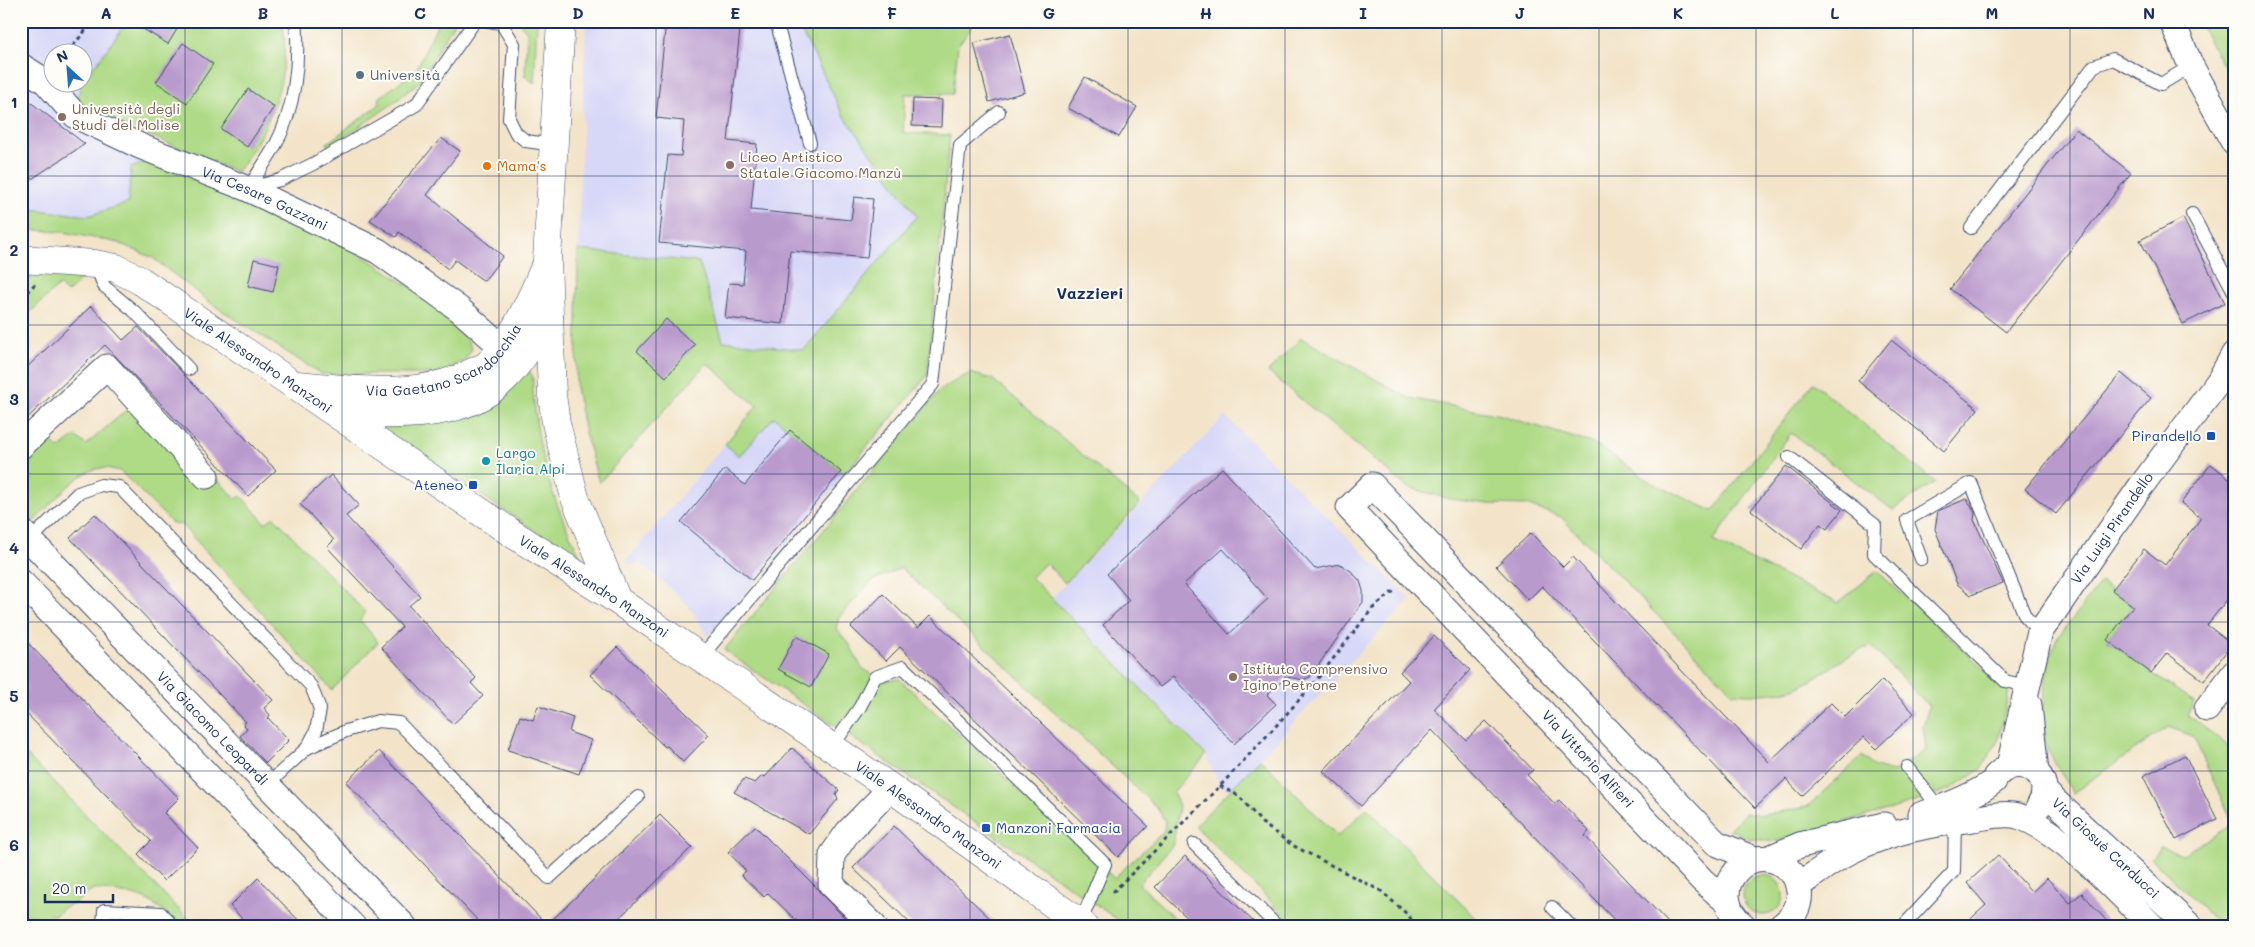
<svg xmlns="http://www.w3.org/2000/svg" width="2255" height="947" font-family="Mali,sans-serif">
<style>
.built{fill:#d7d7f8}
.green{fill:#afda86;stroke:#658472;fill-rule:evenodd}
.building{fill:#b99acd;fill-rule:evenodd}
.lines{fill:none;stroke-linecap:round;stroke-linejoin:round}
.service-casing{stroke:#3b4a6e;stroke-width:14}
.minor-casing{stroke:#3b4a6e;stroke-width:27}
.tertiary-casing{stroke:#3b4a6e;stroke-width:29}
.path{stroke:#3b4a6e;stroke-width:3;stroke-dasharray:4 4;stroke-linecap:butt}
.service{stroke:#fff;stroke-width:12}
.minor{stroke:#fff;stroke-width:25}
.tertiary{stroke:#fff;stroke-width:28}
.grid{fill:none;stroke:#1b2f5e;stroke-width:1;stroke-opacity:0.55}
.service-dot{fill:#5c6f8a;stroke:#fdfcf7;stroke-width:2}
.education-dot{fill:#8d6e63;stroke:#fdfcf7;stroke-width:2}
.food-dot{fill:#e8710a;stroke:#fdfcf7;stroke-width:2}
.transit-dot{fill:#1a4fb4;stroke:#fdfcf7;stroke-width:2}
.culture-dot{fill:#0f9aa8;stroke:#fdfcf7;stroke-width:2}
.labels{text-anchor:middle;stroke-width:4;stroke-linejoin:round;paint-order:stroke}
.service-label{font-size:14px;fill:#4e5e75;stroke:#fdfcf7;text-anchor:start}
.education-label{font-size:14px;fill:#785e54;stroke:#fdfcf7;text-anchor:start}
.food-label{font-size:14px;fill:#c56008;stroke:#fdfcf7;text-anchor:start}
.street-label{font-size:14px;fill:#1b2f5e;stroke:#fdfcf7}
.transit-label{font-size:14px;fill:#164399;stroke:#fdfcf7;text-anchor:end}
.culture-label{font-size:14px;fill:#0d838f;stroke:#fdfcf7;text-anchor:start}
.quarter-label{font-size:16px;font-weight:bold;fill:#1b2f5e;stroke:#fdfcf7}
.neatline{fill:none;stroke:#1b2f5e;stroke-width:2}
.grid-label{font-size:16px;text-anchor:middle;font-weight:bold;fill:#1b2f5e}
</style>
<rect width="100%" height="100%" fill="#fdfcf7"/>
<filter id="ink" filterUnits="userSpaceOnUse"><feTurbulence type="fractalNoise" baseFrequency=".02" numOctaves="2"/><feDisplacementMap in="SourceGraphic" scale="10" xChannelSelector="R" yChannelSelector="G"/><feConvolveMatrix kernelMatrix="1 2 1 2 8 2 1 2 1" color-interpolation-filters="sRGB"/></filter>
<filter id="wash" filterUnits="userSpaceOnUse"><feTurbulence type="fractalNoise" baseFrequency=".0096" numOctaves="4" result="noise"/><feDisplacementMap in="SourceGraphic" scale="20" xChannelSelector="R" yChannelSelector="G"/><feGaussianBlur stdDeviation="1.12" result="paint"/><feColorMatrix in="noise" values="0 0 0 0 0 0 0 0 0 0 0 0 0 0 0 0 0 1.4 0 .05"/><feComposite in="paint" operator="in"/></filter>
<g filter="url(#wash)">
<rect width="100%" height="100%" fill="#f3e4c9"/>
<g class="built">
<polygon points="21,21 128,21 82,82 82,52 52,52 52,82 82,82 81,84 150,160 131,168 128,203 88,216 21,208"/>
<polygon points="586,21 795,21 812,51 842,113 917,216 804,350 890,421 708,637 687,604 641,563 633,565 625,562 804,351 723,341 699,262 578,250"/>
<polygon points="1225,416 1410,599 1230,791 1220,786 1206,755 1052,598"/>
</g>
<g class="green">
<path d="M128,21H282C293,73 268,132 237,172L82,107L78,96L81,84Z"/>
<polygon points="439,21 455,21 420,81 395,102 330,147 326,144 380,104 379,98 416,70"/>
<polygon points="518,21 537,21 534,83 525,76 527,32"/>
<polygon points="795,21 977,21 958,45 953,94 905,94 903,133 950,135 927,376 844,474 774,417 739,456 725,444 757,406 707,363 599,483 585,433 576,387 578,250 699,262 723,341 804,350 917,216 842,113 812,51"/>
<polygon points="2198,21 2234,21 2234,84"/>
<polygon points="150,160 354,250 440,306 460,326 472,349 464,361 442,374 321,374 212,304 153,258 119,243 63,232 21,229 21,208 88,216 128,203 131,168"/>
<polygon points="46,272 81,280 67,293 59,285 21,321 21,274"/>
<path d="M1301,338L1409,398L1501,415L1597,445L1652,483L1713,511L1813,383L1935,482L1893,510L1791,433L1713,541L1838,603L1877,571L2009,692L1998,741L1981,769L1952,788L1915,802L1778,841L1751,839L1729,829L1745,813L1762,815L1807,807L1862,756L1874,767L1894,772L1926,750L1923,727L1929,706L1871,646C1844,655 1825,674 1801,686C1781,695 1753,695 1733,693L1561,517L1526,505L1488,504L1450,499L1407,487L1268,372Z"/>
<path d="M529,371L533,377C532,388 534,400 535,411C541,466 558,515 584,563L381,429L428,423L521,373Z"/>
<path d="M970,373L992,379L1140,503L1065,583L1046,563L1031,577L1206,755L1173,792L1179,806L1173,844L1139,884L1183,926H1127L724,650L941,389ZM901,568L1157,808L1165,821L1164,831L1114,878L899,679L881,681L861,667L850,645L836,628L839,617L872,581Z"/>
<path d="M130,407L216,478L236,499L241,496L265,523L274,517L365,612L360,620L378,642L332,690L181,524L174,525L120,471C112,469 105,467 96,469C75,474 49,507 33,522L21,510V454L46,438L59,449L75,436L86,445Z"/>
<polygon points="2101,582 2133,606 2107,640 2151,673 2194,702 2187,714 2232,749 2234,747 2234,926 2221,926 2151,858 2161,847 2183,854 2233,824 2193,736 2168,727 2073,793 2046,747 2042,713 2047,666 2056,640"/>
<path d="M24,752L195,926H179C150,894 134,894 93,889L74,904L63,908L56,915L21,916V754Z"/>
<polygon points="1260,759 1338,836 1367,808 1483,926 1295,926 1195,826"/>
<circle cx="1763" cy="895" r="20"/>
</g>
<g id="blocks">
<g class="building">
<polygon points="130,21 182,21 168,44"/>
<polygon points="666,21 741,21 728,141 757,144 751,210 851,220 854,197 873,199 867,258 790,251 783,324 725,318 729,283 743,284 746,251 659,243 668,155 681,156 684,121 656,118"/>
<polygon points="1010,34 1025,92 989,102 974,43"/>
<polygon points="183,43 213,64 187,103 156,82"/>
<polygon points="1085,77 1137,107 1119,137 1068,108"/>
<polygon points="248,89 274,107 247,147 221,129"/>
<polygon points="21,95 85,144 21,186"/>
<polygon points="913,99 942,100 941,127 912,126"/>
<polygon points="2076,129 2131,173 2006,332 1950,289"/>
<polygon points="441,138 460,151 427,195 503,256 484,281 455,260 448,269 399,232 396,237 370,220"/>
<polygon points="2183,218 2225,303 2183,324 2140,240"/>
<polygon points="254,259 279,265 273,292 248,286"/>
<polygon points="91,306 123,340 138,327 276,470 248,496 105,345 21,424 21,373"/>
<polygon points="666,319 695,345 666,377 637,351"/>
<polygon points="1891,340 1978,409 1944,451 1858,381"/>
<polygon points="2121,373 2151,398 2056,514 2025,489"/>
<polygon points="790,430 841,472 752,580 681,522 725,469 745,485"/>
<polygon points="2211,464 2234,482 2234,591 2207,625 2232,644 2204,681 2167,653 2151,673 2107,640 2133,606 2112,590 2144,549 2165,565 2201,518 2181,503"/>
<polygon points="1786,466 1842,510 1827,529 1820,524 1801,549 1751,510"/>
<path d="M1222,468L1315,569L1340,564L1351,571L1360,581L1363,591V602L1310,677L1303,680L1286,677L1267,695L1276,704L1234,744L1173,677L1160,687L1103,625L1129,600L1107,574ZM1223,549L1268,599L1229,634L1184,584Z"/>
<polygon points="331,475 359,505 346,516 420,596 409,606 476,678 471,683 483,696 453,724 381,647 402,627 327,547 334,540 300,504"/>
<polygon points="1966,499 1971,505 1975,513 1974,520 2003,583 1971,595 1957,584 1935,529 1938,511"/>
<polygon points="95,514 273,700 264,708 270,715 268,718 289,740 266,763 240,736 247,728 243,724 246,722 70,538"/>
<polygon points="1531,533 1563,567 1573,557 1769,762 1831,703 1845,717 1882,680 1914,713 1876,749 1864,737 1802,796 1786,779 1755,808 1542,586 1528,600 1496,566"/>
<polygon points="883,594 918,628 930,616 1148,826 1118,857 900,647 886,661 851,627"/>
<polygon points="21,636 179,798 164,813 198,848 164,881 138,854 151,841 21,708"/>
<polygon points="796,636 829,654 811,687 778,669"/>
<polygon points="1434,636 1470,670 1434,709 1466,740 1486,721 1533,770 1527,775 1555,804 1559,800 1589,831 1585,836 1671,926 1620,926 1432,730 1361,806 1323,771 1409,681 1400,672"/>
<polygon points="617,647 709,735 683,762 667,746 665,747 590,675"/>
<polygon points="538,706 573,718 569,732 591,740 579,774 508,750 520,716 533,720"/>
<polygon points="792,748 839,790 836,794 838,799 809,834 734,792 744,779 755,783 762,776 765,777"/>
<polygon points="379,751 547,925 660,815 692,847 611,926 483,926 346,782"/>
<polygon points="2185,755 2217,819 2176,840 2143,776"/>
<polygon points="755,826 817,888 821,894 853,926 802,926 768,893 764,897 741,875 746,871 728,852"/>
<polygon points="894,826 998,926 913,926 853,868"/>
<polygon points="1998,855 2032,892 2047,878 2070,903 2082,893 2111,926 1963,926 1986,905 1967,883"/>
<polygon points="1185,856 1258,926 1196,926 1155,887"/>
<polygon points="258,878 304,926 249,926 230,906"/>
</g>
</g>
</g>
<g filter="url(#ink)">
<use href="#blocks" fill-opacity="0" stroke="#3b4a6e" stroke-width="1"/>
<g class="lines">
<defs>
<g id="service">
<polyline points="489,21 501,23 514,44 509,119 516,133 526,141 554,145"/>
<polyline points="776,21 810,143"/>
<polyline points="250,188 280,180 313,164 416,105 475,21"/>
<path d="M248,189C257,174 267,160 275,146C295,109 300,62 296,21"/>
<polyline points="2192,214 2234,292"/>
<polyline points="1971,228 2094,66 2113,59 2161,84 2191,66"/>
<polyline points="95,264 104,286 135,312 189,369"/>
<polyline points="1789,457 1875,525 1874,554 2005,681 2027,686"/>
<polyline points="30,540 78,493 101,485 119,487 311,686 320,709 316,731 307,748 267,785"/>
<polyline points="1921,559 1907,520 1971,483 2025,616 2040,632"/>
<polyline points="700,658 933,384 960,145 999,112"/>
<polyline points="832,747 860,707 875,677 903,667 1105,864 1079,926"/>
<polyline points="307,748 346,731 378,721 399,723 549,878 638,797"/>
<polyline points="1907,767 1940,809"/>
<polyline points="1194,844 1277,926"/>
<polyline points="1552,907 1571,926"/>
<polyline points="103,926 104,910 161,913 173,926"/>
<polyline points="1903,926 1954,871 1955,821"/>
</g>
<g id="minor">
<polyline points="2172,21 2191,66 2234,143"/>
<path id="s1" d="M21,66L45,81L76,116L142,147L248,189L378,251L459,309L502,347L522,357"/>
<polyline points="21,446 107,367 206,476"/>
<path id="s2" d="M21,531L404,926"/>
<polyline points="21,582 353,926"/>
<polyline points="2029,705 2036,772"/>
<polyline points="2207,709 2234,673"/>
<path id="s3" d="M2009,766L2040,632L2141,486L2219,381L2234,354"/>
<path d="M1996,776C2020,750 2058,777 2039,806"/>
<path id="s4" d="M2044,791L2190,926"/>
<path d="M1920,815C1945,807 1973,797 1994,781"/>
<polyline points="1767,859 1800,845 1884,825"/>
<path d="M1798,886C1815,874 1831,861 1849,852C1887,832 1931,824 1973,819C1987,817 2004,812 2018,816C2061,830 2119,893 2152,926"/>
<polyline points="1728,903 1702,880 1349,508 1372,485 1716,843 1754,859"/>
<polyline points="874,926 831,884 832,855 848,832 891,788"/>
<path d="M1744,926C1699,890 1754,834 1789,870C1795,875 1798,882 1799,890C1801,905 1794,917 1781,926"/>
</g>
<g id="tertiary">
<polyline points="561,21 547,260 552,395 556,423 575,498 617,600"/>
<path id="s5" d="M21,259L95,264L116,268L141,281L513,534L617,600L891,788L1084,926"/>
<path id="s6" d="M295,385C352,389 416,400 469,374C474,371 481,369 486,366C511,345 531,300 543,271"/>
<path d="M336,413C391,414 462,422 504,379C522,361 535,338 549,317"/>
</g>
</defs>
<use href="#service" class="service-casing"/>
<use href="#minor" class="minor-casing"/>
<use href="#tertiary" class="tertiary-casing"/>
<g class="path">
<polyline points="68,52 93,21"/>
<polyline points="21,298 35,284"/>
<polyline points="1220,786 1239,796 1262,823 1292,845 1381,891 1407,914 1417,926"/>
<polyline points="1113,892 1220,786 1274,728 1315,682 1372,609 1395,590"/>
</g>
<use href="#service" class="service"/>
<use href="#minor" class="minor"/>
<use href="#tertiary" class="tertiary"/>
</g>
</g>
<path class="grid" d="M185,21V926M342,21V926M499,21V926M656,21V926M813,21V926M970,21V926M1128,21V926M1285,21V926M1442,21V926M1599,21V926M1756,21V926M1913,21V926M2070,21V926M21,176H2234M21,325H2234M21,474H2234M21,622H2234M21,771H2234"/>
<circle class="service-dot" cx="360" cy="75" r="5"/>
<g class="education-dot">
<circle cx="62" cy="117" r="5"/>
<circle cx="730" cy="165" r="5"/>
<circle cx="1233" cy="677" r="5"/>
</g>
<circle class="food-dot" cx="487" cy="166" r="5"/>
<g class="transit-dot">
<rect x="2206" y="431" width="10" height="10" rx="2.5"/>
<rect x="468" y="480" width="10" height="10" rx="2.5"/>
<rect x="981" y="823" width="10" height="10" rx="2.5"/>
</g>
<circle class="culture-dot" cx="486" cy="461" r="5"/>
<g class="labels">
<g class="service-label">
<text x="370" y="80">Università</text>
</g>
<g class="education-label">
<text x="72" y="114">Università degli<tspan x="72" dy="16">Studi del Molise</tspan></text>
<text x="740" y="162">Liceo Artistico<tspan x="740" dy="16">Statale Giacomo Manzù</tspan></text>
<text x="1243" y="674">Istituto Comprensivo<tspan x="1243" dy="16">Igino Petrone</tspan></text>
</g>
<g class="food-label">
<text x="497" y="171">Mama's</text>
</g>
<g class="street-label">
<text dy="5" stroke="none"><textPath href="#s1" startOffset="281">Via Cesare Gazzani</textPath></text>
<text dy="5" stroke="none"><textPath href="#s6" startOffset="159">Via Gaetano Scardocchia</textPath></text>
<text dy="5" stroke="none"><textPath href="#s5" startOffset="265">Viale Alessandro Manzoni</textPath></text>
<text dy="5" stroke="none"><textPath href="#s3" startOffset="264">Via Luigi Pirandello</textPath></text>
<text dy="5" stroke="none"><textPath href="#s5" startOffset="670">Viale Alessandro Manzoni</textPath></text>
<text dy="5" stroke="none"><textPath href="#s2" startOffset="275">Via Giacomo Leopardi</textPath></text>
<text transform="translate(1588 759) rotate(47)" y="5">Via Vittorio Alfieri</text>
<text dy="5" stroke="none"><textPath href="#s5" startOffset="1075">Viale Alessandro Manzoni</textPath></text>
<text dy="5" stroke="none"><textPath href="#s4" startOffset="84">Via Giosuè Carducci</textPath></text>
</g>
<g class="transit-label">
<text x="2201" y="441">Pirandello</text>
<text x="463" y="490">Ateneo</text>
<text x="996" y="833" text-anchor="start">Manzoni Farmacia</text>
</g>
<g class="culture-label">
<text x="496" y="458">Largo<tspan x="496" dy="16">Ilaria Alpi</tspan></text>
</g>
<g class="quarter-label">
<text x="1090" y="299">Vazzieri</text>
</g>
</g>
<rect width="2255" height="947" fill="none" stroke="#fdfcf7" stroke-width="55"/>
<g transform="translate(68 68) rotate(334)"><circle r="24" fill="#fdfcf7" stroke="#a3aaba"/>
<path d="M0-4L9 19L0 12L-9 19Z" fill="#1f6fb2"/>
<text y="-8" font-size="14" font-weight="bold" text-anchor="middle" fill="#1b2f5e">N</text>
</g>
<path d="M45 894v8h68v-8" fill="none" stroke="#1b2f5e" stroke-width="2.5"/>
<text x="52" y="894" font-size="15" fill="#1b2f5e" stroke="#fdfcf7" stroke-width="4" paint-order="stroke">20 m</text>
<rect x="28" y="28" width="2200" height="892" class="neatline"/>
<g class="grid-label">
<text x="106" y="19">A</text>
<text x="263" y="19">B</text>
<text x="420" y="19">C</text>
<text x="578" y="19">D</text>
<text x="735" y="19">E</text>
<text x="892" y="19">F</text>
<text x="1049" y="19">G</text>
<text x="1206" y="19">H</text>
<text x="1363" y="19">I</text>
<text x="1520" y="19">J</text>
<text x="1678" y="19">K</text>
<text x="1835" y="19">L</text>
<text x="1992" y="19">M</text>
<text x="2149" y="19">N</text>
<text x="14" y="108">1</text>
<text x="14" y="256">2</text>
<text x="14" y="405">3</text>
<text x="14" y="554">4</text>
<text x="14" y="702">5</text>
<text x="14" y="851">6</text>
</g>
</svg>
